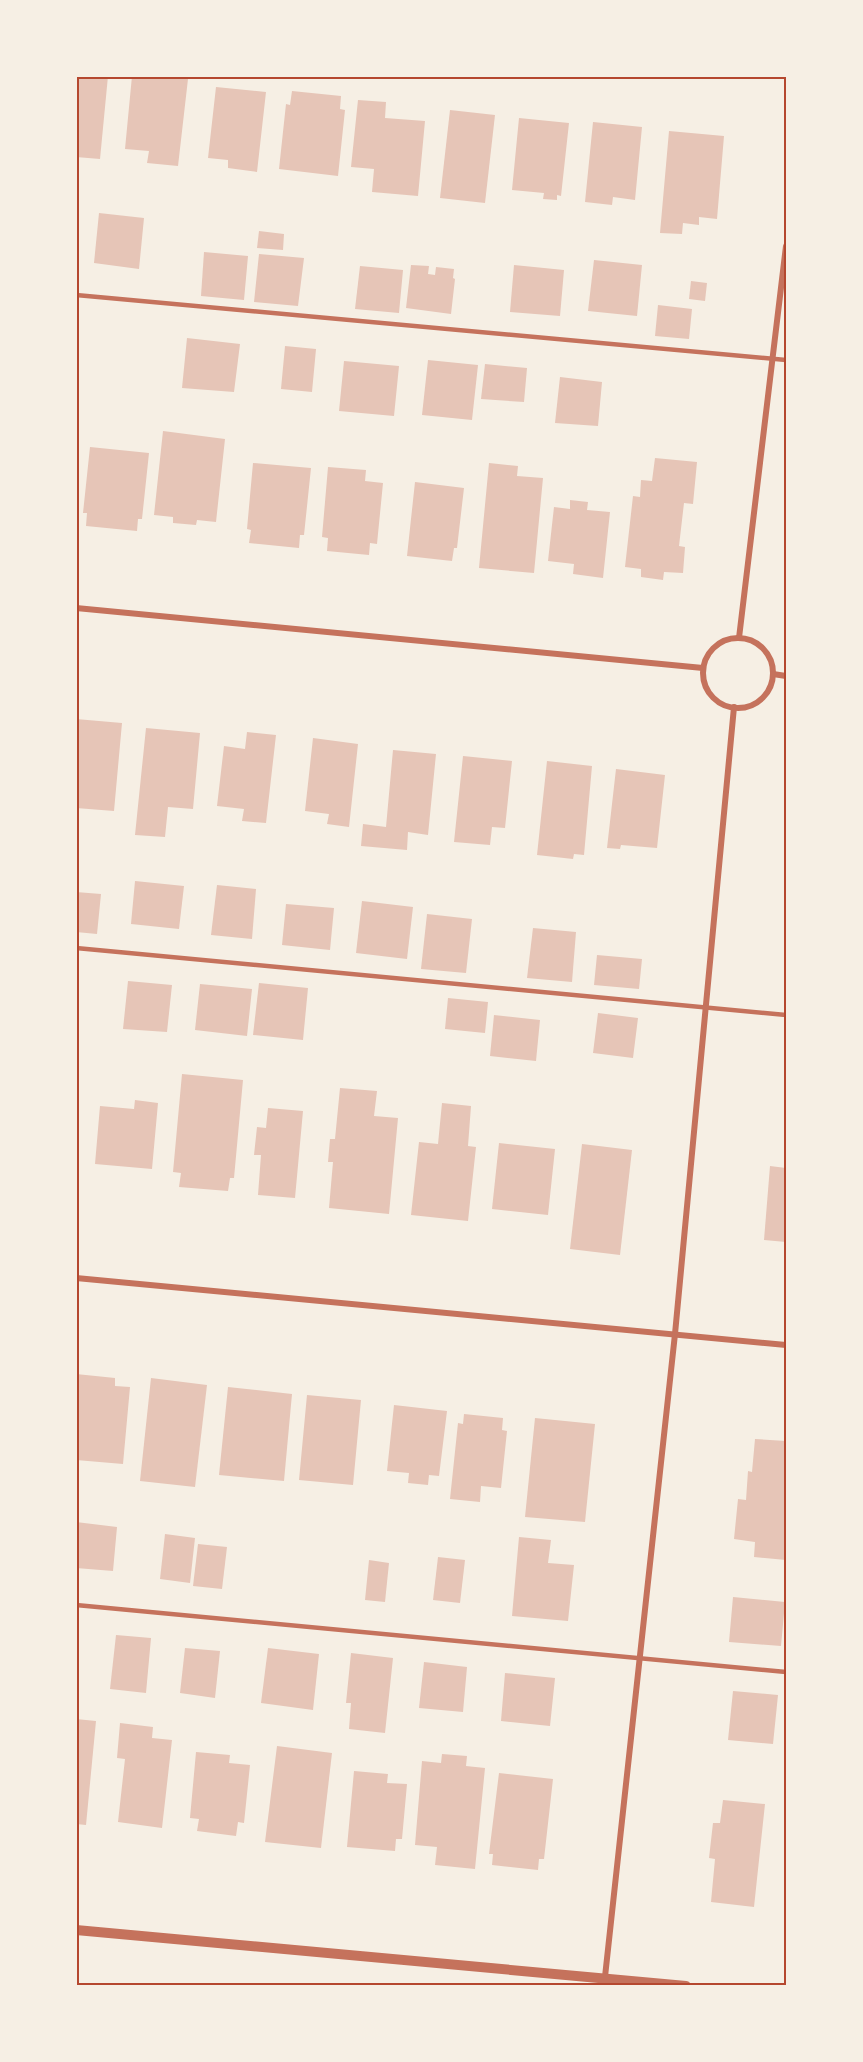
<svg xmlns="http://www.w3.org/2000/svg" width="863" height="2062" font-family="'DejaVu Sans',sans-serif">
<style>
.building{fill:#e6c5b7}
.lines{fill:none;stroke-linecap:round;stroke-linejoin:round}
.service{stroke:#c5725c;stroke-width:4.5}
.minor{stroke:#c5725c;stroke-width:6}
.tertiary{stroke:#c5725c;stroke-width:10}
.neatline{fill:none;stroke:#b5482f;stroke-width:2}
</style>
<rect width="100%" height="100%" fill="#f6efe4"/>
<g class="building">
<polygon points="76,76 108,76 100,159 76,157"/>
<polygon points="132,76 188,79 178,166 147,163 149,151 125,149"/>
<polygon points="216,87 266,92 257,172 228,168 228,160 208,158"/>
<polygon points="292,91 341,96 340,109 345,110 338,176 279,169 286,104 290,105"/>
<polygon points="358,100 386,102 385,118 425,121 418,196 372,192 374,169 351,167"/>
<polygon points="450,110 495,115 485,203 440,198"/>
<polygon points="519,118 569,123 561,196 557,195 557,200 543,199 544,193 512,190"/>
<polygon points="593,122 642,127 635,200 613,197 612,205 585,202"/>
<polygon points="669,131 724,136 717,219 699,217 699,225 683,223 682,234 660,233"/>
<polygon points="99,213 144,218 139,269 94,263"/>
<polygon points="259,231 284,234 283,250 257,248"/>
<polygon points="204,252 248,256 244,300 201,296"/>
<polygon points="259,254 304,258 298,306 254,302"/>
<polygon points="594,260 642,265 637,316 588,311"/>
<polygon points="411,265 429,266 428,274 435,275 436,267 454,269 453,278 455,279 451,314 406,308"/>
<polygon points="514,265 564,270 560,316 510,312"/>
<polygon points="360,266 403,270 399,313 355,309"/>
<polygon points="691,281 707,283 705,301 689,299"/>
<polygon points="658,305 692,309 689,339 655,336"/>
<polygon points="187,338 240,344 234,392 182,388"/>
<polygon points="285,346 316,349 312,392 281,389"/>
<polygon points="428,360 478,365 472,420 422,415"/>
<polygon points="344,361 399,366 394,416 339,411"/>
<polygon points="485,364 527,368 524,402 481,399"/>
<polygon points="560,377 602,382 598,426 555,423"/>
<polygon points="163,431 225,439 216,522 197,520 196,525 173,523 173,517 154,515"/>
<polygon points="90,447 149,453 142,519 138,519 137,531 86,526 87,513 83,513"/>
<polygon points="655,458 697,462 693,504 684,503 679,546 685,547 683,573 664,572 663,580 641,577 641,569 625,567 633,496 640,497 641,480 652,481"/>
<polygon points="253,463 311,468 304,535 300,535 299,548 249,543 251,530 247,529"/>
<polygon points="489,463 518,466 517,476 543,478 534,573 479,568"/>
<polygon points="328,467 366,470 365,481 383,483 377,544 370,543 369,555 327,551 328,538 322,537"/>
<polygon points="415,482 464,488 457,548 454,548 452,561 407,556"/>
<polygon points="570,500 588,502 587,510 610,512 603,578 573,574 574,564 548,561 554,507 570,509"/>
<polygon points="76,719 122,723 114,811 76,808"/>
<polygon points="146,728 200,733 193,809 168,807 165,837 135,835"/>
<polygon points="247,732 276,735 266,823 242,821 244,809 217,806 224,746 245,749"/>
<polygon points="313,738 358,744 349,827 327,824 329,814 305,811"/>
<polygon points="393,750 436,754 428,835 408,832 407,850 361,846 363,824 386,827"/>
<polygon points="463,756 512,761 505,828 492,827 490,845 454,842"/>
<polygon points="547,761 592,766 584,855 574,854 573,859 537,855"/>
<polygon points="616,769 665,775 657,848 621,845 620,849 607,848"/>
<polygon points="135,881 184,886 179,929 131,924"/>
<polygon points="217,885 256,889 252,939 211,935"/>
<polygon points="76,892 101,894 97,934 76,932"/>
<polygon points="362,901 413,907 407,959 356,953"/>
<polygon points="286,904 334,908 330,950 282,945"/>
<polygon points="427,914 472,919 466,973 421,969"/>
<polygon points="533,928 576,932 572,982 527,978"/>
<polygon points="597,955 642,959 639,989 594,985"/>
<polygon points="128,981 172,985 167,1032 123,1029"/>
<polygon points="259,983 308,988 303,1040 253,1035"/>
<polygon points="200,984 252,989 247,1036 195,1030"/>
<polygon points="448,998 488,1002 485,1033 445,1029"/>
<polygon points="598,1013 638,1018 633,1058 593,1053"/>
<polygon points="494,1015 540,1020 536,1061 490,1056"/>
<polygon points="182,1074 243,1080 234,1178 230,1178 228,1191 179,1187 181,1173 173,1172"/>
<polygon points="340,1088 377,1091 374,1116 398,1118 389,1214 329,1208 333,1162 328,1162 330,1139 335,1139"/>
<polygon points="135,1100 158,1103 152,1169 95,1164 100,1106 134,1109"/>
<polygon points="442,1103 471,1106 468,1146 476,1147 468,1221 411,1215 419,1142 438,1144"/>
<polygon points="268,1108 303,1111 295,1198 258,1195 261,1155 254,1155 257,1127 266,1128"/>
<polygon points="499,1143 555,1149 548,1215 492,1209"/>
<polygon points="582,1144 632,1150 620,1255 570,1249"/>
<polygon points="770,1166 786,1168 786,1242 764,1240"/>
<polygon points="76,1374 115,1378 115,1386 130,1387 123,1464 76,1460"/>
<polygon points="151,1378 207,1385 195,1487 140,1481"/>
<polygon points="228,1387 292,1394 284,1481 219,1475"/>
<polygon points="307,1395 361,1400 353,1485 299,1480"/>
<polygon points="394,1405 447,1411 439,1476 429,1475 428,1485 408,1483 409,1473 387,1471"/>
<polygon points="464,1414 503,1418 502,1430 507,1431 501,1488 481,1486 480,1502 450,1499 458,1423 463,1424"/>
<polygon points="535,1418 595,1424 585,1522 525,1517"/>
<polygon points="755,1439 786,1441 786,1560 754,1557 755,1542 734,1539 738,1499 746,1500 748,1471 752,1472"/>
<polygon points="76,1522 117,1527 113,1571 76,1568"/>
<polygon points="165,1534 195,1538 190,1583 160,1579"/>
<polygon points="519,1537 551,1540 548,1563 574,1565 568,1621 512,1616"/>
<polygon points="198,1544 227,1547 222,1589 193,1586"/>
<polygon points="438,1557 465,1560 460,1603 433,1600"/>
<polygon points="369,1560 389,1563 385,1602 365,1600"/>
<polygon points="733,1597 785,1602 781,1646 729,1642"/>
<polygon points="116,1635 151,1638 146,1693 110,1689"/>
<polygon points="185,1648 220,1651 215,1698 180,1693"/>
<polygon points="268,1648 319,1654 313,1710 261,1703"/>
<polygon points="351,1653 393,1658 385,1733 349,1729 351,1703 346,1703"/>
<polygon points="424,1662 467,1667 463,1712 419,1708"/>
<polygon points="505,1673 555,1678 550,1726 501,1721"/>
<polygon points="733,1691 778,1695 773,1744 728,1740"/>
<polygon points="76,1719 96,1721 86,1825 76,1824"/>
<polygon points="120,1723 153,1727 152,1738 172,1740 162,1828 118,1822 125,1759 117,1758"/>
<polygon points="277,1746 332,1753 321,1848 265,1842"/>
<polygon points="196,1752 230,1755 229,1763 250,1765 244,1823 238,1822 236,1836 197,1831 199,1819 190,1818"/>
<polygon points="442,1754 467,1756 466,1766 485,1768 475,1869 435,1865 437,1847 415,1845 422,1761 441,1763"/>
<polygon points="354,1771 388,1774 387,1783 407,1784 402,1839 396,1839 395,1851 347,1847"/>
<polygon points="499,1773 553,1779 544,1859 539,1859 538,1870 492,1865 493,1854 489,1854"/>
<polygon points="723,1800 765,1804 754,1907 711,1902 715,1859 709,1858 713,1823 720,1823"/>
</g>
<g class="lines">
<g class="service">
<polyline points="76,295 786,360"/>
<polyline points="76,948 786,1015"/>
<polyline points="76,1605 786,1672"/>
</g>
<g class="minor">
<polyline points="76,608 703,668"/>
<polyline points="739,638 786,246"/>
<circle cx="738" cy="673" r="35"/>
<polyline points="773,674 786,676"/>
<polyline points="76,1278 786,1345"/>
<polyline points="604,1986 675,1334 734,707"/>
</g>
<polyline class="tertiary" points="76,1930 686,1986"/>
</g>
<rect width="863" height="2062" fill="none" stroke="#f6efe4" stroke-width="156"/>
<rect x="78" y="78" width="707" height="1906" class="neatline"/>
</svg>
